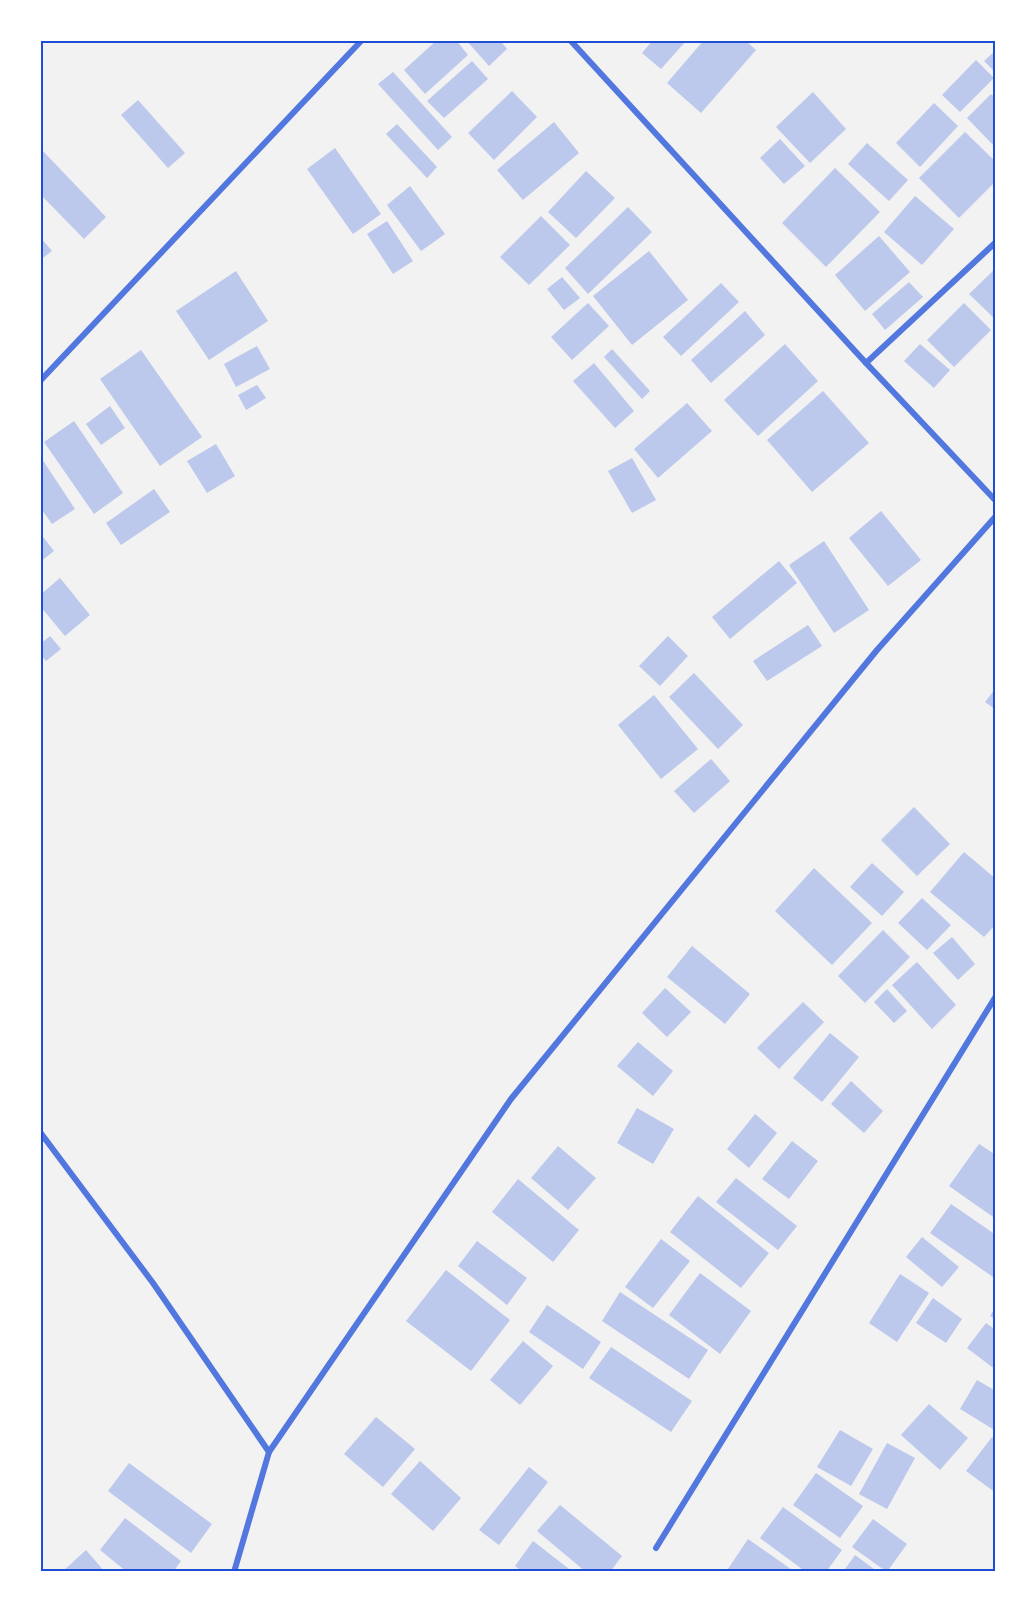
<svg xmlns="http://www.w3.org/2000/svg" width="1036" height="1612" font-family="'Sofia Sans Condensed',sans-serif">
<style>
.building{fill:#bdc9ec}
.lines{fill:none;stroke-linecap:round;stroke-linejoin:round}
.minor{stroke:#5277de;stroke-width:6}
.neatline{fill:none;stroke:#1d4ed8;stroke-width:2}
</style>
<rect width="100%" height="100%" fill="#f2f2f2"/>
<g class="building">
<polygon points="437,40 456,40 468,55 425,94 404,70"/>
<polygon points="466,40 500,40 507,49 489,66"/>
<polygon points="653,40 687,40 661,69 642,53"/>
<polygon points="704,40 745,40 756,50 701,113 667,83"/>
<polygon points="996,50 996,73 984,61"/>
<polygon points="976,60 994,78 960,112 942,95"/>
<polygon points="472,61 488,79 444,118 427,101"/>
<polygon points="393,72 452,137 438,150 378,84"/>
<polygon points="512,91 537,117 494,160 468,133"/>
<polygon points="813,92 846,129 810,163 776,127"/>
<polygon points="991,94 996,98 996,148 967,118"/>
<polygon points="138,100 185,153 168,168 121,115"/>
<polygon points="934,103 958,126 920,167 896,143"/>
<polygon points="554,122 579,153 523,200 497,170"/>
<polygon points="397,124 437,167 427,178 386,134"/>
<polygon points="965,132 996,162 996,181 959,218 919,178"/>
<polygon points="780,139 805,166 784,184 760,158"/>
<polygon points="867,143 908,180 889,201 848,164"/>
<polygon points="40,148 106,217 84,239 40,194"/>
<polygon points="335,148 381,214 353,234 307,169"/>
<polygon points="835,168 880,212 826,267 782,223"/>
<polygon points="586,171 615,198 576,238 548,212"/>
<polygon points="410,186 445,234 421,251 387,205"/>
<polygon points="915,196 954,229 922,265 884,232"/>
<polygon points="628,207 652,232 588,294 565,268"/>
<polygon points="541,216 570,245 529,285 500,257"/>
<polygon points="387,221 413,261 393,274 367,234"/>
<polygon points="879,236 910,272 865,311 835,275"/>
<polygon points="40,237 52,251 40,260"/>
<polygon points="649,251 688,300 632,345 593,296"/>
<polygon points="996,268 996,320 969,294"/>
<polygon points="236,271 268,321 209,360 176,311"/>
<polygon points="562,277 580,298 564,310 547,289"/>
<polygon points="909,282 923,297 885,330 872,314"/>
<polygon points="721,283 739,302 681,356 663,337"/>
<polygon points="588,303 609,326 572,360 551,337"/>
<polygon points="964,303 991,330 954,367 927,340"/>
<polygon points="745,311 765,335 711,383 691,360"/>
<polygon points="785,344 818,381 758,436 724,400"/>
<polygon points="920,344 950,370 934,388 904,361"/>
<polygon points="257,346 270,369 236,387 224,364"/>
<polygon points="612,349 650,391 642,399 604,357"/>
<polygon points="141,350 202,437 160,466 100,379"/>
<polygon points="594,363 634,411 615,428 573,381"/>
<polygon points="257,385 266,398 246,410 238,395"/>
<polygon points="823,391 869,443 812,492 767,440"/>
<polygon points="687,403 712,431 658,478 634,449"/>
<polygon points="110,406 125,428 101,445 86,424"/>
<polygon points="74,421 123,493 94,514 44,442"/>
<polygon points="216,444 235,476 207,493 187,461"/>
<polygon points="40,456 75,509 52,524 40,507"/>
<polygon points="632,458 656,500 632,513 608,471"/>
<polygon points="154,489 170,512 121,545 106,523"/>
<polygon points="881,511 921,560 888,586 849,538"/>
<polygon points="40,533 54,551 40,562"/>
<polygon points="824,541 869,610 834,633 789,565"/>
<polygon points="779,561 797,583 730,639 712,617"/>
<polygon points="60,578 90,615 65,636 40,606 40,595"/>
<polygon points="808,625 822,646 767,681 753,661"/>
<polygon points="50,636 61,649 46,661 40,654 40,644"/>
<polygon points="668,636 688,656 660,686 639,666"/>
<polygon points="694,673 743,725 718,749 669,697"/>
<polygon points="996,688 996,710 985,702"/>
<polygon points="654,695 698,749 661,779 618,725"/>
<polygon points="711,759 730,781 694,813 674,791"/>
<polygon points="914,807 950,844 917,876 881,840"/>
<polygon points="964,852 996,879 996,924 984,937 930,892"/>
<polygon points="872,863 904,892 882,916 850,887"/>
<polygon points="814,868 872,923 832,965 775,911"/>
<polygon points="922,898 951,925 927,950 898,923"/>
<polygon points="883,930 910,957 865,1003 838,976"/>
<polygon points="952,937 975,964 958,980 933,953"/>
<polygon points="692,946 750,994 725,1024 667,977"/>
<polygon points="917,962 956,1005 932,1029 892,985"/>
<polygon points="665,988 691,1012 667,1037 642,1013"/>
<polygon points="887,989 907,1011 894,1023 874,1002"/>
<polygon points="803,1002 824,1022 779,1069 757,1048"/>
<polygon points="830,1033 859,1057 822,1102 793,1078"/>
<polygon points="638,1042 673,1071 653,1096 617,1066"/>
<polygon points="851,1081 883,1111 864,1133 831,1104"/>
<polygon points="637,1108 674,1129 653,1164 617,1143"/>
<polygon points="755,1114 777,1133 749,1168 727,1149"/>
<polygon points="792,1141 818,1161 789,1199 762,1179"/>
<polygon points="979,1144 996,1155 996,1219 949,1186"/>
<polygon points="558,1146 596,1178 568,1210 531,1178"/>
<polygon points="736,1178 797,1226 778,1250 716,1202"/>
<polygon points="518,1179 579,1230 553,1262 492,1212"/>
<polygon points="698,1196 769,1253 741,1288 670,1232"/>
<polygon points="951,1204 996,1235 996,1273 993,1277 930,1233"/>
<polygon points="922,1237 959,1267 942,1287 906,1257"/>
<polygon points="661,1239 690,1261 653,1308 625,1287"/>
<polygon points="477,1241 527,1278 507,1305 458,1266"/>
<polygon points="446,1270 510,1320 471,1371 406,1321"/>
<polygon points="700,1273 751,1311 720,1354 669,1315"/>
<polygon points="900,1274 929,1293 897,1342 869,1323"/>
<polygon points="620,1292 708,1350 689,1379 602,1321"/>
<polygon points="933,1298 962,1319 946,1343 916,1323"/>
<polygon points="547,1305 601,1342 583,1369 529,1332"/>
<polygon points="996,1306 996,1319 990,1316"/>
<polygon points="986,1323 996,1330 996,1370 967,1348"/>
<polygon points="523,1341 553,1366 520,1405 490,1380"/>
<polygon points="611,1347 692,1401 671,1432 589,1378"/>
<polygon points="977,1380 996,1391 996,1431 960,1409"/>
<polygon points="929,1404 968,1438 940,1470 901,1435"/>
<polygon points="376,1417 415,1449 383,1487 344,1454"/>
<polygon points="840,1430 873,1449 851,1486 817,1467"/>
<polygon points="992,1437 996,1440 996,1493 966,1471"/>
<polygon points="887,1443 915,1458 887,1509 859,1494"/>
<polygon points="420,1461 461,1498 433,1531 391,1494"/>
<polygon points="129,1463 212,1524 191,1553 108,1491"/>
<polygon points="529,1467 548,1482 499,1545 479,1530"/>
<polygon points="816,1473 863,1506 840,1538 793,1505"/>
<polygon points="560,1505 622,1556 610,1572 586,1572 537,1531"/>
<polygon points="783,1507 842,1550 826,1572 806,1572 760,1538"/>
<polygon points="125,1518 181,1561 173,1572 127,1572 100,1550"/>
<polygon points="873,1519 907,1544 887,1572 852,1547"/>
<polygon points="748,1539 795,1572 726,1572"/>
<polygon points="533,1541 573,1572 523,1572 515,1566"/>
<polygon points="86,1550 105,1572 62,1572"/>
<polygon points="855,1555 878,1572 843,1572"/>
</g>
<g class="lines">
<g class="minor">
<polyline points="570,40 866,363 996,501"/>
<polyline points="866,363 996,242"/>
<polyline points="40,381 362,40"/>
<polyline points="40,1132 153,1283 269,1452"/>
<polyline points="656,1548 996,996"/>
<polyline points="234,1572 269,1452 511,1099 877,650 996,516"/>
</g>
</g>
<rect width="1036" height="1612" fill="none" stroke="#ffffff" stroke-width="84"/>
<rect x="42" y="42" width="952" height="1528" class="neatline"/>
</svg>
